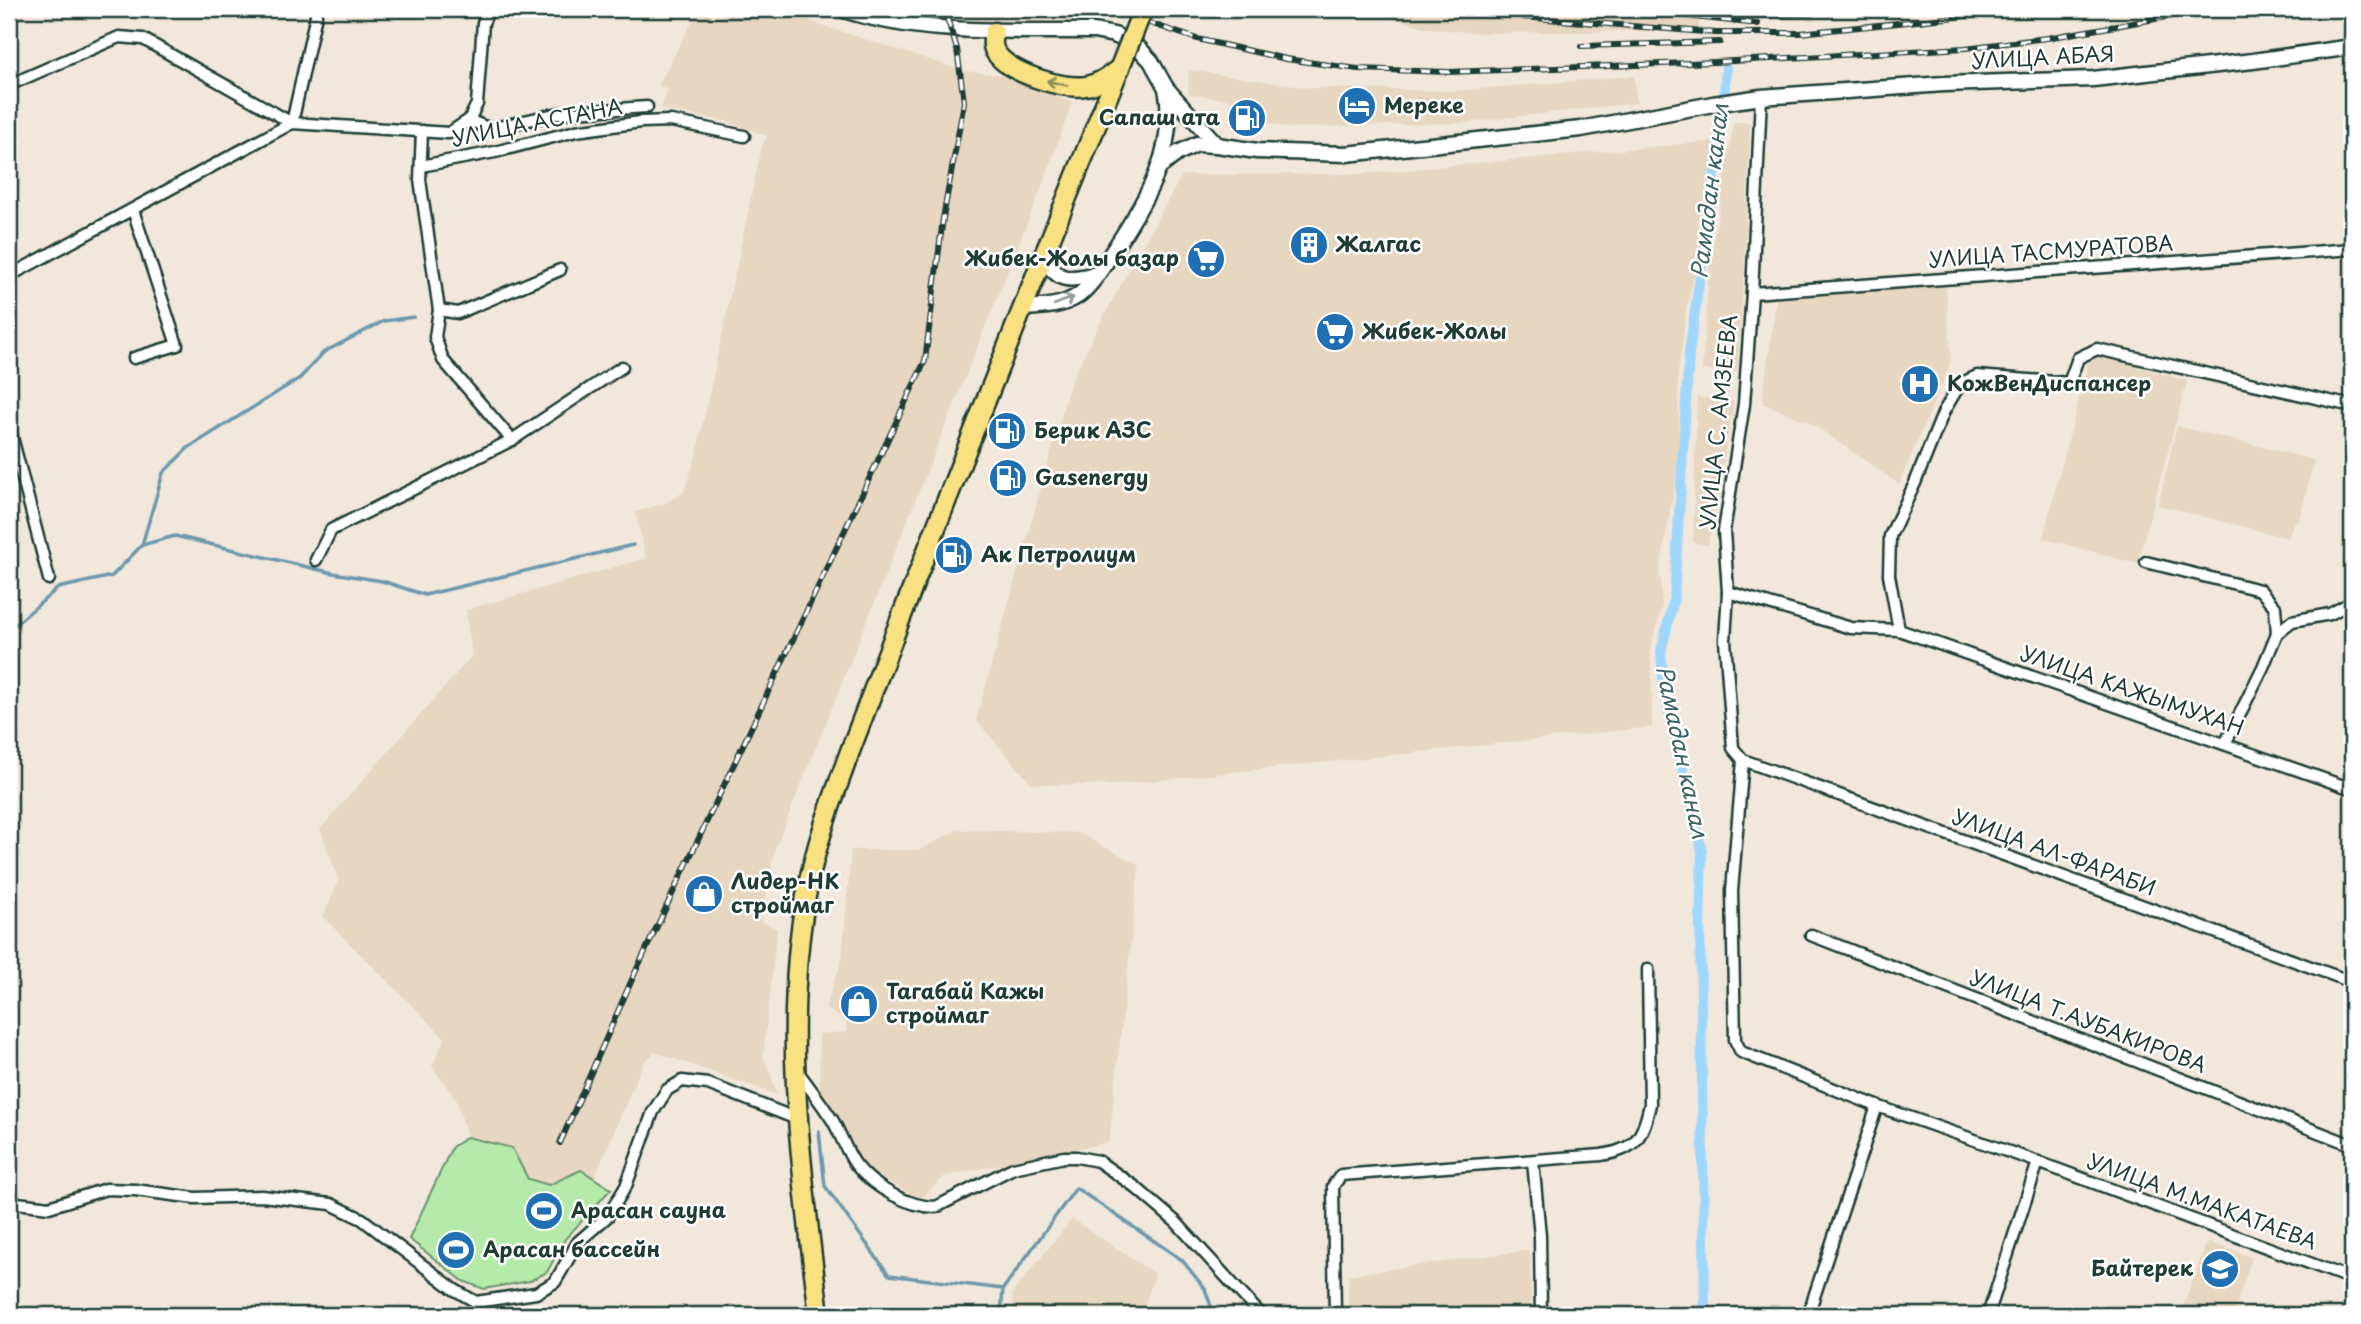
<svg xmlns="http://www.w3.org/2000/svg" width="2361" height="1324" font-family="'Playpen Sans',sans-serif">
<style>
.built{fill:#e7d6c0}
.green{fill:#b5eaab;stroke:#6a9470;stroke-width:2}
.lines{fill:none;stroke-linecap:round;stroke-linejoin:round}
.stream{stroke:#6c99ae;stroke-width:3.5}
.canal{stroke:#9fd7ff;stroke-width:10}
.street-casing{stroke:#1f3d34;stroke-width:15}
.secondary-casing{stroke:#1f3d34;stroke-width:19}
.highway-casing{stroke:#1f3d34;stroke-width:23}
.street{stroke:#fff;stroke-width:10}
.secondary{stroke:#fff;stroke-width:14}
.highway{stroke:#f9e181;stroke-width:18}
.rail-casing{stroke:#1f3d34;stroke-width:6}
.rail{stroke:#fff;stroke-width:3.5;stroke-dasharray:10;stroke-linecap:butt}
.highway-bridge-casing{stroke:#1f3d34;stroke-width:23;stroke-linecap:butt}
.highway-bridge{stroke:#f9e181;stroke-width:18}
.oneway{stroke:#8c8f5a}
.oneway2{stroke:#8f9e9a}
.labels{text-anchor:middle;stroke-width:5;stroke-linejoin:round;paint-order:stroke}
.street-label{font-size:21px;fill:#1f3d34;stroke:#fff}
.poi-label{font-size:21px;font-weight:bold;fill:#1f3d34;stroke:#fff;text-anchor:start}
.water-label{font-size:23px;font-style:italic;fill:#3f6467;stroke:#fff}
</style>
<rect width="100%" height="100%" fill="#f1e7da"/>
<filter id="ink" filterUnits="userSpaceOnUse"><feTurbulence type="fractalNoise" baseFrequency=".0143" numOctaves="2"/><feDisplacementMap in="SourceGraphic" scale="14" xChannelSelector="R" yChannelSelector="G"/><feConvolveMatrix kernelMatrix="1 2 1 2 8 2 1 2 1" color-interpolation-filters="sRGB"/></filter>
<g filter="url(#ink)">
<g class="built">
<polygon points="699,9 721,20 727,9 787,9 817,24 964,71 1008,76 1072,103 1042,186 775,849 760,920 777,929 763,1055 778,1095 655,1052 643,1063 594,1179 581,1170 549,1185 528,1179 512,1148 467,1137 457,1101 432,1066 445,1038 323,917 339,881 320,829 472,656 466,610 646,558 635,512 666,503 684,492 697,452 762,146 768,136 729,122 661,109 668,89 658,86"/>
<polygon points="954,9 1032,9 1037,18 958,17"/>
<polygon points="1362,9 1700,9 1698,30 1481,33 1427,28"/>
<polygon points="1189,70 1310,88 1454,91 1634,76 1637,103 1461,123 1287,128 1258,120 1250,115 1253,103 1188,94"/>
<polygon points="1734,122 1750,122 1744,272 1737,372 1702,370 1709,270"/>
<polygon points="1716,141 1707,182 1701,241 1687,306 1678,373 1679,458 1660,571 1662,607 1651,646 1652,727 1113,785 1032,784 976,720 1071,381 1102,319 1182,175 1361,174"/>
<polygon points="1946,287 1951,362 1899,484 1811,423 1762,403 1777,295"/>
<polygon points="2091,353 2187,381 2137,564 2043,538"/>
<polygon points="1697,397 1734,402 1708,545 1693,542"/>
<polygon points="2177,426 2314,460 2299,521 2294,521 2288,538 2158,505"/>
<polygon points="958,830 1078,833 1139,865 1109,1142 945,1176 921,1198 868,1172 820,1090 819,1034 848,1032 845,1020 825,1008 842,960 851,850 919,850"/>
<polygon points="1072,1219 1155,1274 1141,1315 1015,1315 1012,1294"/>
<polygon points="2207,1242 2252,1257 2233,1315 2180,1315"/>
<polygon points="1530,1250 1531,1315 1348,1315 1348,1275"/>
</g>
<polygon class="green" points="467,1137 512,1148 528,1179 549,1185 581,1170 611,1189 565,1239 547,1272 530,1281 484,1289 463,1281 409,1239 452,1147"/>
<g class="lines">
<g class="stream">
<polyline points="142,545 175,536 333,573 382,581 425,595 633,545"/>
<polyline points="9,630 58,588 112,576 142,545 163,473 188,448 300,378 324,352 384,321 414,317"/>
<polyline points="819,1131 825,1186 889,1275 1003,1289"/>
<polyline points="652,1315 663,1312 724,1315"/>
<polyline points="1001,1315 1003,1289 1076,1188 1182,1260 1205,1289 1214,1315"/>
</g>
<polyline class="canal" points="1705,1315 1700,927 1702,851 1664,689 1661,652 1674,598 1689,353 1723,115 1726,68"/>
<defs>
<g id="street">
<polyline points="1723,9 1740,12 1812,9"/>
<polyline points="9,85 119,37 143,39 292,123 316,15"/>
<polyline points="1761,97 1752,293 1744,404 1724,531 1728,592 1725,640 1733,748 1743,760 1732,891 1735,1040 1741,1052 1877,1106 1808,1315"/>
<polyline points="469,120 490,129 559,113 647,107"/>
<polyline points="422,131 420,180 439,310 435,337 443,360 512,440"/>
<polyline points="421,166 495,152 576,131 641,122 671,121 744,136"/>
<polyline points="133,210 177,345 134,358"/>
<polyline points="9,276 292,123 449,133 469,120 477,104 483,23 489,9"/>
<polyline points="1752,293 2352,249"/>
<polyline points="439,310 458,313 560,270"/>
<polyline points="9,426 49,579"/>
<polyline points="316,560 331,530 512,440 622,367"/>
<polyline points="2146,562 2260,590 2275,607 2277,633"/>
<polyline points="1728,592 1851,628 1899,630 2352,789"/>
<polyline points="1899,630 1889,575 1890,536 1915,483 1944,411 1960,384 1977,376 2069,383 2078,358 2097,349 2352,406"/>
<polyline points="2225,744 2263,667 2277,633 2292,621 2330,614 2352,602"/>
<polyline points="1743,760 2352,982"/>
<polyline points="1811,935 2352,1145"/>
<path d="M798,1072C810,1088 822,1104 833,1121C841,1135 847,1153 856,1165C873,1187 908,1207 936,1207L1013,1168L1064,1157H1077L1098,1161L1134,1186L1176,1222L1261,1315"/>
<polyline points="1877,1106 2038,1162 2352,1279"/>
<polyline points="1533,1161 1540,1236 1541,1315"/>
<polyline points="9,1202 49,1207 106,1189 135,1190 195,1198 262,1196 331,1204 362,1219 455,1290 476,1302 536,1293 555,1282 578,1242 608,1216 626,1186 653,1112 667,1090 682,1081 708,1084 797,1119"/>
<path d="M1335,1315L1333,1186L1341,1175L1601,1155C1636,1150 1643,1137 1650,1104L1648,969"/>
<polyline points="1988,1315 2038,1162"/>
</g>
<g id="secondary">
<path d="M841,9C923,36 1009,30 1094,31L1114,35L1135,44L1151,61L1166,88L1217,145"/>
<polyline points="1161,166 1178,153 1197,144 1217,145 1257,151 1346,154 1581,129 1713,104 1761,97 1944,84 2093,79 2253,61 2352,47"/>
<path d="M1043,258C1061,284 1068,280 1097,274"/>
<path d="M1022,308C1042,307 1062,307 1079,295C1094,283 1105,263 1115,248C1147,199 1178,148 1166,88"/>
</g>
<g id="highway">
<path d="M994,32C993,39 991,46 996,53C1009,73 1063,90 1086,86C1099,84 1109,76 1120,68"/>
<path d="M819,1315C803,1177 781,1035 806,896C815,845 834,795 852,746C872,694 891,643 911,592C979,416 1049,241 1120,67"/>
</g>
</defs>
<use href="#street" class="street-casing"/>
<use href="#secondary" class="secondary-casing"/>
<use href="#highway" class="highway-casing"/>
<use href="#street" class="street"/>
<use href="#secondary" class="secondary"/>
<use href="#highway" class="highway"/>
<defs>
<g id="rail">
<polyline points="1108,9 1197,39 1286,59 1358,69 1449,72 1715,62 1965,48 2047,38 2212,9"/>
<polyline points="1622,9 1758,24"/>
<polyline points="1523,17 1716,33 1800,33 2035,9"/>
<polyline points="1581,46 1720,42"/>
<polyline points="560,1143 634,975 925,361 943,218 964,102 957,49 944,9"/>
</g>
</defs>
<use href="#rail" class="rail-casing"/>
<use href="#rail" class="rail"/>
<defs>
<polyline id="highway-bridge" points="1120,67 1143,9"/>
</defs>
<use href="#highway-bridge" class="highway-bridge-casing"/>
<use href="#highway-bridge" class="highway-bridge"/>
</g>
<defs><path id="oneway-shaft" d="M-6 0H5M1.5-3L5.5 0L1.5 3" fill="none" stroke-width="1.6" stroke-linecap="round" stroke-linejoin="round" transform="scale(1.75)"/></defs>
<use class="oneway" href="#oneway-shaft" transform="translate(1057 83) rotate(-167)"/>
<use class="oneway2" href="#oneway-shaft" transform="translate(1064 301) rotate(-21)"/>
</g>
<defs>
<symbol id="hotel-disc" viewBox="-11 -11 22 22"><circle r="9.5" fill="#1f6fb2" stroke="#fff"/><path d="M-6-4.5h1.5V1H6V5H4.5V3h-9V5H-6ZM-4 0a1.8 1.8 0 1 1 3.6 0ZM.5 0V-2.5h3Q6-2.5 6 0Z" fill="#fff"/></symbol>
<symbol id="fuel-disc" viewBox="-11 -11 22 22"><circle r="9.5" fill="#1f6fb2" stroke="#fff"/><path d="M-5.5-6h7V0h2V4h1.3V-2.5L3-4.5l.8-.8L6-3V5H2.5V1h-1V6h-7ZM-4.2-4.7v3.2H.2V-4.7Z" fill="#fff"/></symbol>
<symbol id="building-disc" viewBox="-11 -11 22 22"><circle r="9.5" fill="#1f6fb2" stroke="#fff"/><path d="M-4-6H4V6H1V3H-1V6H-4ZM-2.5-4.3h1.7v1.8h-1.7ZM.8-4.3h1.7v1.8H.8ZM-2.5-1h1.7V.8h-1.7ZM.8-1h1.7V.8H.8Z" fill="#fff"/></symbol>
<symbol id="supermarket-disc" viewBox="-11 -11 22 22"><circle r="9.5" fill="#1f6fb2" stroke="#fff"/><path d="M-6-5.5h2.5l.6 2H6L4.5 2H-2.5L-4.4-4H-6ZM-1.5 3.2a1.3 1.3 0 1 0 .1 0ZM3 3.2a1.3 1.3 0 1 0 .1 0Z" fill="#fff"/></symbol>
<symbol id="hospital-disc" viewBox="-11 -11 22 22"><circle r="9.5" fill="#1f6fb2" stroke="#fff"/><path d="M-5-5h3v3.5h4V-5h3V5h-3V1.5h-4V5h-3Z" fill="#fff"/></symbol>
<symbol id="shop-disc" viewBox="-11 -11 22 22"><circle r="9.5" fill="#1f6fb2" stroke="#fff"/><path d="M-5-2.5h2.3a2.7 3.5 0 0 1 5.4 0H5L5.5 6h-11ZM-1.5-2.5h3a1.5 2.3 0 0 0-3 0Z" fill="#fff"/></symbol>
<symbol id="stadium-disc" viewBox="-11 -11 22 22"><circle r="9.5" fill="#1f6fb2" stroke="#fff"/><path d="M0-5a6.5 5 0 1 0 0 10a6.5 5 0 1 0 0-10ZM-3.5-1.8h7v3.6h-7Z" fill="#fff"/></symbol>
<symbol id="school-disc" viewBox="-11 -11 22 22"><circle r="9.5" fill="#1f6fb2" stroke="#fff"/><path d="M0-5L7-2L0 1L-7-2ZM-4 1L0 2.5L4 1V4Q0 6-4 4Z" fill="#fff"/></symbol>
</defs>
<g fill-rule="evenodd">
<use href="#hotel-disc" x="1335" y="84" width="44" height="44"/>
<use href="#fuel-disc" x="1225" y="96" width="44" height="44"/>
<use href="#building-disc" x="1287" y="223" width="44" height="44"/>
<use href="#supermarket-disc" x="1184" y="237" width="44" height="44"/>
<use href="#supermarket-disc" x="1313" y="310" width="44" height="44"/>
<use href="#hospital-disc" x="1898" y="362" width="44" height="44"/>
<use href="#fuel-disc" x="985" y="409" width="44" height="44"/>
<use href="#fuel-disc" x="986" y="456" width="44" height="44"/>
<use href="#fuel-disc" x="932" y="533" width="44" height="44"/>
<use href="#shop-disc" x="682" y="872" width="44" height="44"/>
<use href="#shop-disc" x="837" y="982" width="44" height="44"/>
<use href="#stadium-disc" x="522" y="1189" width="44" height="44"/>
<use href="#stadium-disc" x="434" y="1228" width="44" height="44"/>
<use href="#school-disc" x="2198" y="1247" width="44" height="44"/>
</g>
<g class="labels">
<g class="street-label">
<text transform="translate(2043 58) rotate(-3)" y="7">УЛИЦА АБАЯ</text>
<text transform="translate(537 123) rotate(-11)" y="7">УЛИЦА АСТАНА</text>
<text transform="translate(2051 252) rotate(-4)" y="7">УЛИЦА ТАСМУРАТОВА</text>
<text transform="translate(1719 422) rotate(-84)" y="7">УЛИЦА С. АМЗЕЕВА</text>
<text transform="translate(2132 691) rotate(19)" y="7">УЛИЦА КАЖЫМУХАН</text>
<text transform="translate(2054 853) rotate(20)" y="7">УЛИЦА АЛ-ФАРАБИ</text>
<text transform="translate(2088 1022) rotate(21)" y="7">УЛИЦА Т.АУБАКИРОВА</text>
<text transform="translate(2202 1202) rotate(20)" y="7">УЛИЦА М.МАКАТАЕВА</text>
</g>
<g class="poi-label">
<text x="1384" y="113">Мереке</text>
<text x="1220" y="125" text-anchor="end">Сапаш ата</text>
<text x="1336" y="252">Жалгас</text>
<text x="1179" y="266" text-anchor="end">Жибек-Жолы базар</text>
<text x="1362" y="339">Жибек-Жолы</text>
<text x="1947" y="391">КожВенДиспансер</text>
<text x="1034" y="438">Берик АЗС</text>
<text x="1035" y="485">Gasenergy</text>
<text x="981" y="562">Ак Петролиум</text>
<text x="731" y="889">Лидер-НК<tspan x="731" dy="24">строймаг</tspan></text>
<text x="886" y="999">Тагабай Кажы<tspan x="886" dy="24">строймаг</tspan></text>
<text x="571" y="1218">Арасан сауна</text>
<text x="483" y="1257">Арасан бассейн</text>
<text x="2193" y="1276" text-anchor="end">Байтерек</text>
</g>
<g class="water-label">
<text transform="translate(1710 191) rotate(-83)" y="8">Рамадан канал</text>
<text transform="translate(1682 752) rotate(78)" y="8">Рамадан канал</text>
</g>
</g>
<rect width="2361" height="1324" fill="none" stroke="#fff" stroke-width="35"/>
<rect x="18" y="18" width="2326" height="1289" fill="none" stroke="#1f3d34" stroke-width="2.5" filter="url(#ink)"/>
</svg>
